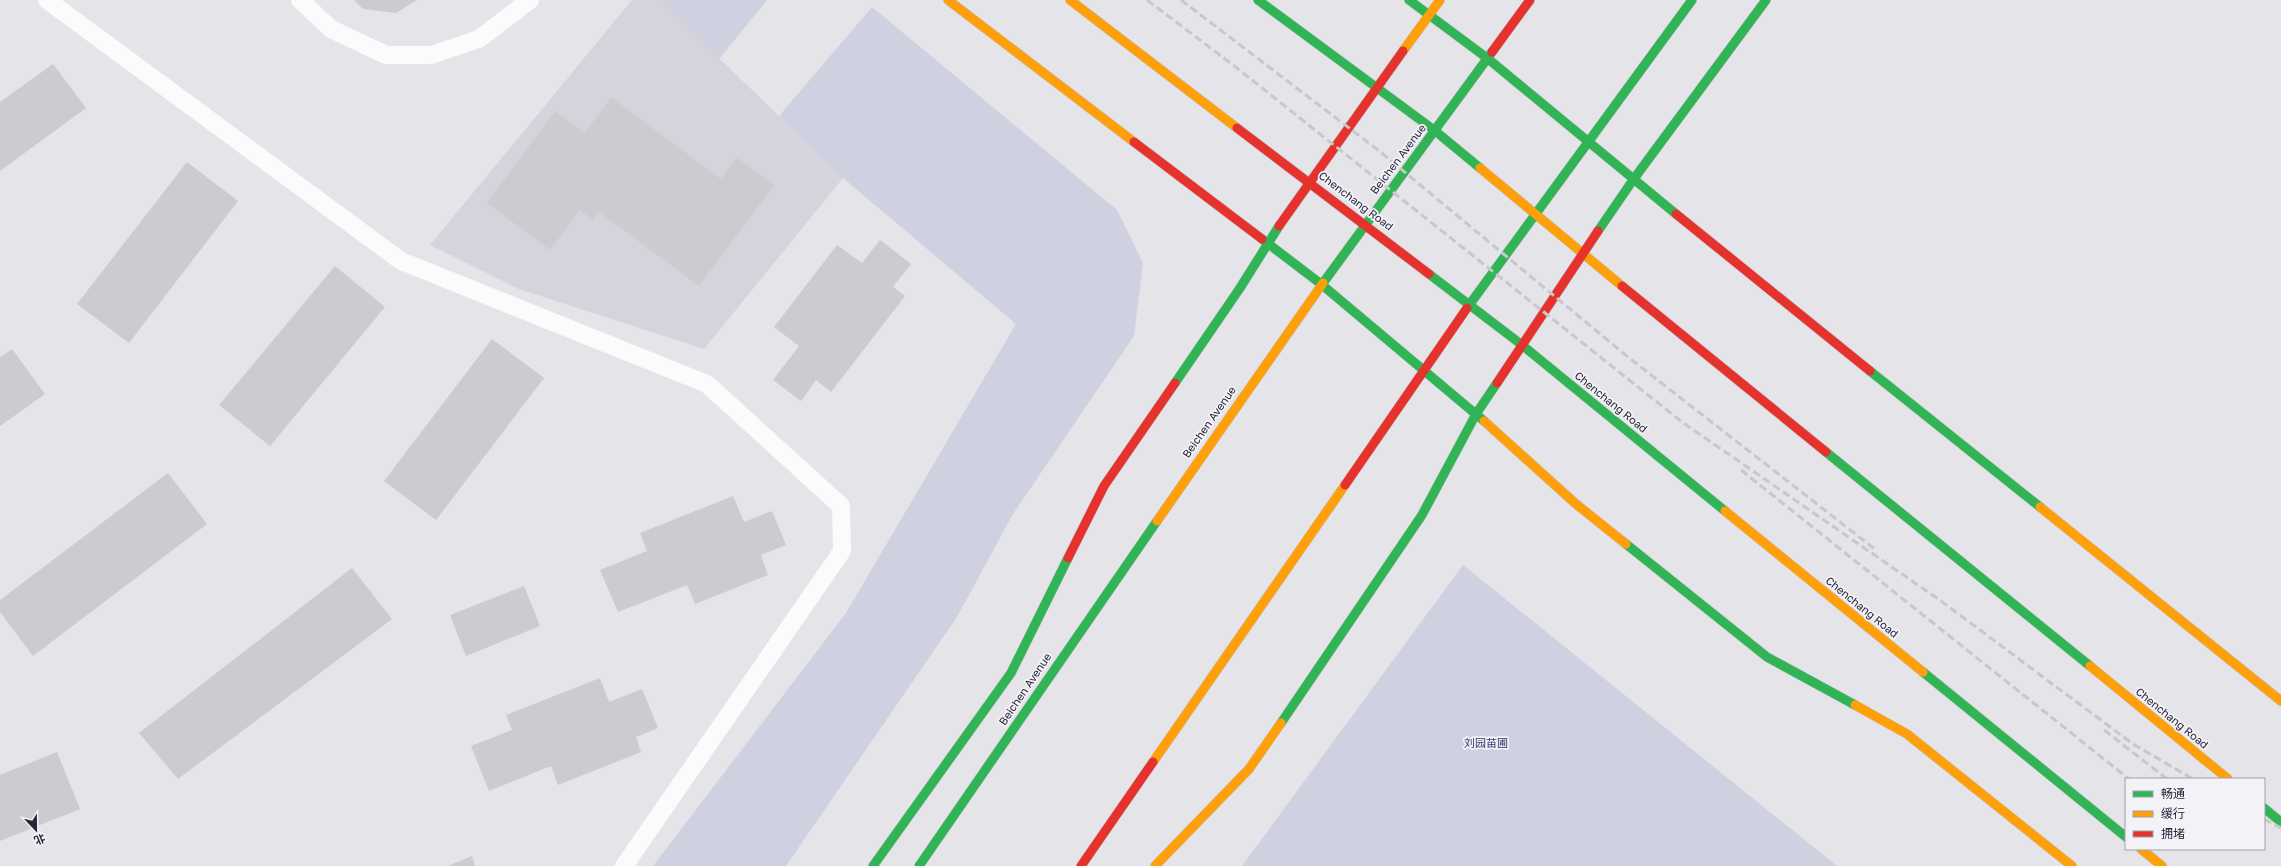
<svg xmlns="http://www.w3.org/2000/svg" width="2281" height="866" font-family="'Golos Text','Noto Sans SC',sans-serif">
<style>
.built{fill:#d5d4dc}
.green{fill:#cfd1e1}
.building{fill:#cccbd0}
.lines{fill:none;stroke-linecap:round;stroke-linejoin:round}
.fast-casing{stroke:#c3c1c8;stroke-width:10}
.slow-casing{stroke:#c3c1c8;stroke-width:10}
.jam-casing{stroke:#c3c1c8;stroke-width:10}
.lane{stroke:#fbfbfc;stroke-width:18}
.fast{stroke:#30b455;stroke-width:9}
.slow{stroke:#ff9f0a;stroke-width:9}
.jam{stroke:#e5322d;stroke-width:9}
.rail{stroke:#c8c7ca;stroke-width:3;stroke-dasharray:8 4;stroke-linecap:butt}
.labels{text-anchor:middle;stroke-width:3.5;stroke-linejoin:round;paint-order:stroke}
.street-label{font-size:11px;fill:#2a243a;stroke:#f2f2f7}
.park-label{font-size:11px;fill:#32366c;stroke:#f2f2f7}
</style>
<rect width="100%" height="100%" fill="#e4e4e9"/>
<polygon class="built" points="632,0 659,0 843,178 704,349 519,289 430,245"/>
<g class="green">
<polygon points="659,0 767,0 719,59"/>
<polygon points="872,7 1117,210 1143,263 1134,336 1013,514 957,617 786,866 653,866 846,613 1016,324 843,178 779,116"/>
<polygon points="1463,565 1837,866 1242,866"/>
</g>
<g class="building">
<polygon points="354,0 417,0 396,13 363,9"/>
<polygon points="53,64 86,108 0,171 0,102"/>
<polygon points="611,97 721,179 737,158 774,185 699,286 599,212 592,220 580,210 550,250 487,203 555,111 585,133"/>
<polygon points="187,162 238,201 129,343 77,304"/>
<polygon points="880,240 911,264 893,287 905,296 831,392 816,380 801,401 773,380 799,346 774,327 837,245 862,263"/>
<polygon points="335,266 385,307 270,446 219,405"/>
<polygon points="492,339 544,378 436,520 384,481"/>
<polygon points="12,349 45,394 0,426 0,357"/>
<polygon points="168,473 207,524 33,656 0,612 0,600"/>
<polygon points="733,496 744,522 772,511 786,545 761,555 768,575 695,604 687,585 618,612 600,570 647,551 640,533"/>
<polygon points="352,568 392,619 178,779 139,733"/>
<polygon points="524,586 540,626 466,656 450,615"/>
<polygon points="600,678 609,702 642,689 658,728 636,737 641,752 558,785 551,766 489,791 471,746 512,730 506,715"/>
<polygon points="57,752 80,809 0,841 0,775"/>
<polygon points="472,856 475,866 448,866"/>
</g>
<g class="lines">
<defs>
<g id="fast">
<polyline points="1258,0 1434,130 1480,168"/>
<polyline points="1409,0 1487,58 1676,214"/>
<polyline points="1598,231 1633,180 1766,0"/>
<polyline points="1262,239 1321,284 1484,421"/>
<polyline points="1429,274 1522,345 1725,511"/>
<polyline points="1323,283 1492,52"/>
<polyline points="1467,308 1692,0"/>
<polyline points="1870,371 2040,507"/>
<polyline points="1175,383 1240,288 1279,226"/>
<polyline points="1826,452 2090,666"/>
<polyline points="1626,544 1767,657 1855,705"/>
<polyline points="1923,672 2126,837"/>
<polyline points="1281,723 1422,515 1476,414 1497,383"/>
<polyline points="2264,808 2281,822"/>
<polyline points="873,866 1011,673 1068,558"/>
<polyline points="919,866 1157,521"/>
</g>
<g id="slow">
<polyline points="948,0 1134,142"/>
<polyline points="1070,0 1237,128"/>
<polyline points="1403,51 1440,0"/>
<polyline points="1480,168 1622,286"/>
<polyline points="1484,421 1576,504 1626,544"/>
<polyline points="2040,507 2281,701"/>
<polyline points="1725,511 1923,672"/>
<polyline points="1157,521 1323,283"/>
<polyline points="2090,666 2228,779"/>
<polyline points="1855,705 1907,734 2072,866"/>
<polyline points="1153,762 1345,485"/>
<polyline points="2141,849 2162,866"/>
<polyline points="1155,866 1249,769 1281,723"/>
</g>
<g id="jam">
<polyline points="1492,52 1530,0"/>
<polyline points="1237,128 1429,274"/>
<polyline points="1134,142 1262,239"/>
<polyline points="1676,214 1870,371"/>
<polyline points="1279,226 1403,51"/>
<polyline points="1622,286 1826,452"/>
<polyline points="1497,383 1598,231"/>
<polyline points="1345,485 1467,308"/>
<polyline points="1068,558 1104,486 1175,383"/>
<polyline points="1081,866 1153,762"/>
</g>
</defs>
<use href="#fast" class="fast-casing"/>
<use href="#slow" class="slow-casing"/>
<use href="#jam" class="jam-casing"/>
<g class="lane">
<polyline points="47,0 401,261 707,384 841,506 842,551 624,866"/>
<polyline points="300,0 331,29 386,55 431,55 479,39 530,0"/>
</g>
<use href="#fast" class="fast"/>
<use href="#slow" class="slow"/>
<use href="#jam" class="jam"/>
<g class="rail">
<polyline points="1147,0 1237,68 1682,422 1941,601 2133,744 2193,779"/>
<polyline points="1181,0 1378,150 1628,357 1876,550"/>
<polyline points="1741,470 2129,779"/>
<polyline points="2104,730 2167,779"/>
<polyline points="2264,819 2281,828"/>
</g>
</g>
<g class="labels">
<g class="street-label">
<text transform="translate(1398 159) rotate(-53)" y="4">Beichen Avenue</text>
<text transform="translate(1356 201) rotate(37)" y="4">Chenchang Road</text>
<text transform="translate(1611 402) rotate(39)" y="4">Chenchang Road</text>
<text transform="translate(1209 422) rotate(-55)" y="4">Beichen Avenue</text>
<text transform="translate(1862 607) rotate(39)" y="4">Chenchang Road</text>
<text transform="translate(1025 689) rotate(-56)" y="4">Beichen Avenue</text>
<text transform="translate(2172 718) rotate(39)" y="4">Chenchang Road</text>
</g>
<g class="park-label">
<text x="1486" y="747">刘园苗圃</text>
</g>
</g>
<rect x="2125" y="778" width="140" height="72" fill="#f2f2f7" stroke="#a2a0ab"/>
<rect x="2133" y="791" width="20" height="6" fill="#30b455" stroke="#a2a0ab"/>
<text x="2161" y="798" font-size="12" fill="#2a243a">畅通</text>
<rect x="2133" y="811" width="20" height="6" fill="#ff9f0a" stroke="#a2a0ab"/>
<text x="2161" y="818" font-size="12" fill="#2a243a">缓行</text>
<rect x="2133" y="831" width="20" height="6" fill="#e5322d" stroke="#a2a0ab"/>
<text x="2161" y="838" font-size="12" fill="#2a243a">拥堵</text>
<g transform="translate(36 830) rotate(158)" stroke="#f2f2f7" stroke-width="3" paint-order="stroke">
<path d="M0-3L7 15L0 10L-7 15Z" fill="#2a243a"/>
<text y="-6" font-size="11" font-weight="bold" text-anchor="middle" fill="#2a243a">北</text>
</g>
</svg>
